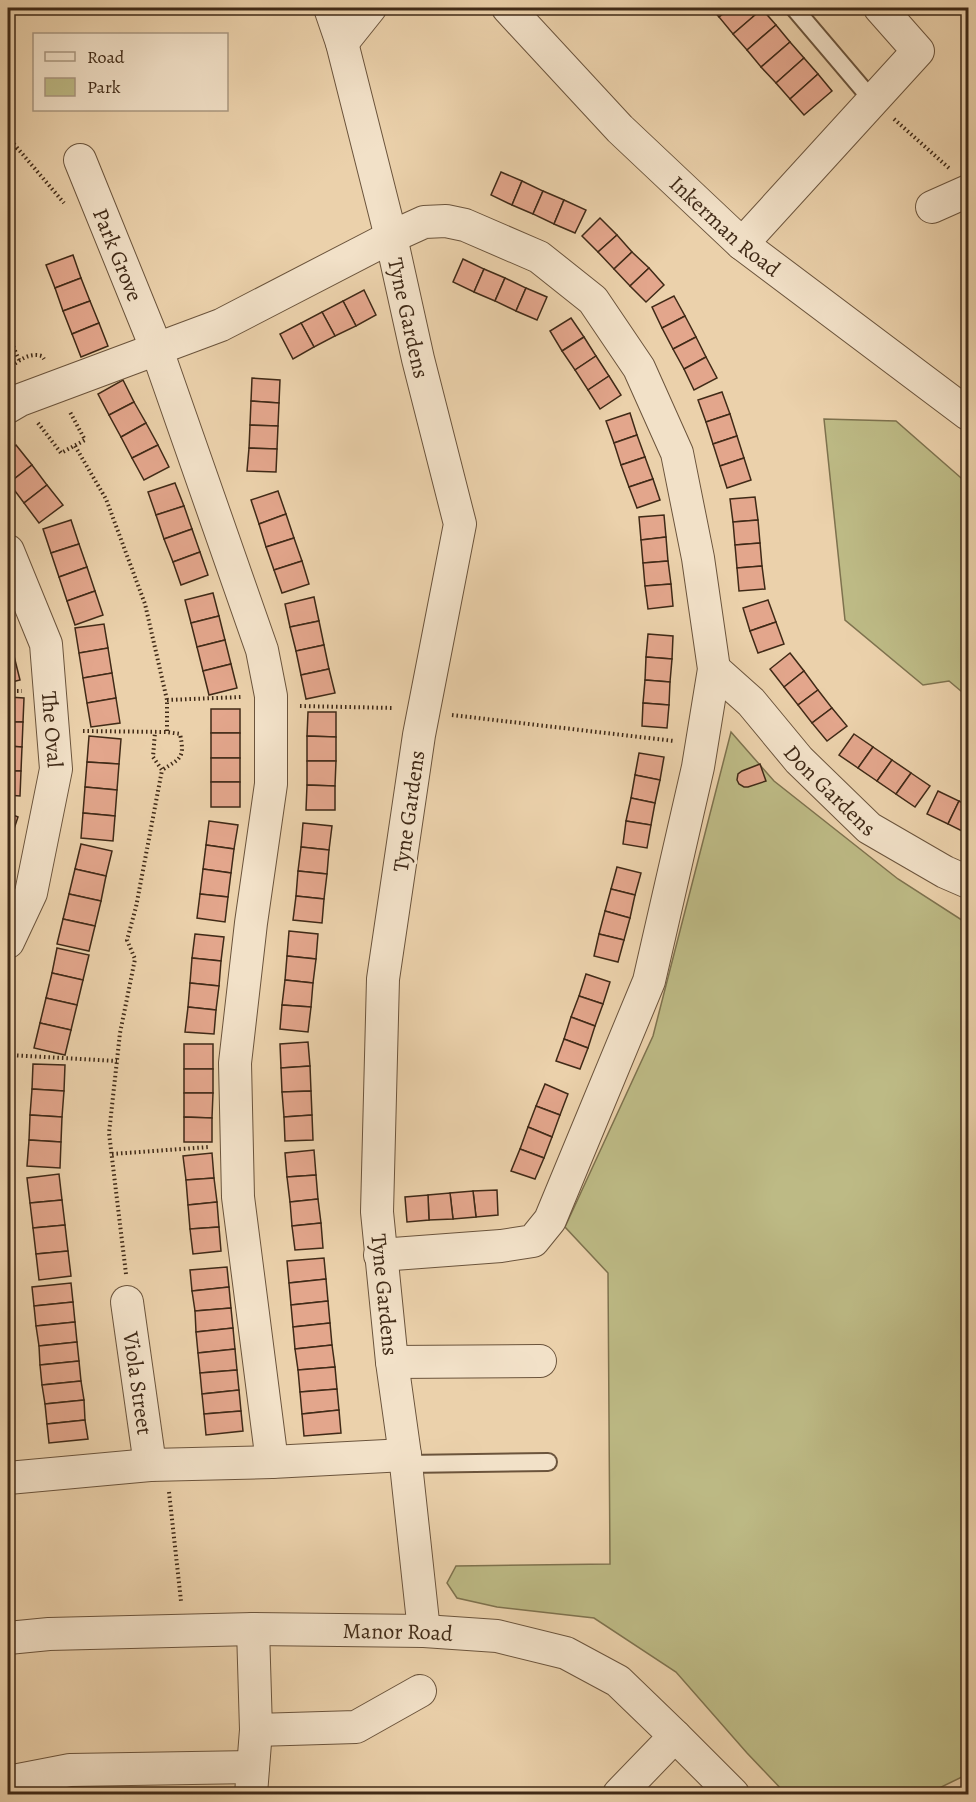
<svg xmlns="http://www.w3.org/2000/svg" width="976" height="1802" font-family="Alegreya,serif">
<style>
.green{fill:#bdba85;stroke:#7e724e;stroke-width:1.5}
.building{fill:#e3a68c;stroke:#402a17;stroke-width:1.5}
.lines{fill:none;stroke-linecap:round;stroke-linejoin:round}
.lane-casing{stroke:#6b543c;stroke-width:20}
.street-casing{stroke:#6b543c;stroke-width:34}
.path{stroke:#402a17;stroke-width:4;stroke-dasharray:1.5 3;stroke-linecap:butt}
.lane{stroke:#f2e1c8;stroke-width:16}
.street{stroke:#f2e1c8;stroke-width:32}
.labels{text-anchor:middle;stroke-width:6;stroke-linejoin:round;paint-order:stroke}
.street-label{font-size:22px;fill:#402a17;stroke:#f2e1c8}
</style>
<rect width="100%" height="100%" fill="#ebd1ab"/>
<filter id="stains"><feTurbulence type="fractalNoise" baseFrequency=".00333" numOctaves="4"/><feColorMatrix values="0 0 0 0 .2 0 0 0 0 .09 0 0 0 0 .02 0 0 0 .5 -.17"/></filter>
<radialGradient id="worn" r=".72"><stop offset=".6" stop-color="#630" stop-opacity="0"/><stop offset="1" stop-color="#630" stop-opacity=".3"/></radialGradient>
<g class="green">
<polygon points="824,419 896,421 968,484 968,697 949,681 923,685 845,620"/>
<polygon points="731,732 774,781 898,879 968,924 968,1774 927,1794 786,1794 747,1753 676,1672 594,1618 497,1607 457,1598 447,1583 456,1566 610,1564 608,1273 565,1227 653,1036"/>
</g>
<g class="building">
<polygon points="711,8 731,8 719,17"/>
<polygon points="731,8 761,8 762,9 733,34 719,17"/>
<polygon points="762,9 776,25 747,50 733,34"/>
<polygon points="776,25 790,42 761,67 747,50"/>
<polygon points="790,42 804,58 776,83 761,67"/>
<polygon points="804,58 818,74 790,99 776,83"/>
<polygon points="818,74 832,91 804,115 790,99"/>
<polygon points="501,172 522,181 512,205 491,195"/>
<polygon points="522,181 543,191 533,214 512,205"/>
<polygon points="543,191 564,200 554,224 533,214"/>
<polygon points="564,200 586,210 575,233 554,224"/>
<polygon points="600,218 617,235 598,252 582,236"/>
<polygon points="617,235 632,252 614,269 598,252"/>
<polygon points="632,252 649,268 630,286 614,269"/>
<polygon points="73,255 81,278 55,288 46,265"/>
<polygon points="463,259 484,269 474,292 453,282"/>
<polygon points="649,268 664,285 646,302 630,286"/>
<polygon points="484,269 505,278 495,301 474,292"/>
<polygon points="81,278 90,301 63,311 55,288"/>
<polygon points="505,278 526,288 516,311 495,301"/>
<polygon points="526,288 547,297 537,320 516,311"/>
<polygon points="364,290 376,315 356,326 343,301"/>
<polygon points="674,296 685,316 662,328 652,307"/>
<polygon points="90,301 99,323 72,334 63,311"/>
<polygon points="343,301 356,326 335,336 322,312"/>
<polygon points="322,312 335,336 314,347 301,323"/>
<polygon points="685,316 696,337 673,349 662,328"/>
<polygon points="571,318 584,337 562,351 550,331"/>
<polygon points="99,323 108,346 81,357 72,334"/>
<polygon points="301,323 314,347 293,359 280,334"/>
<polygon points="584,337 596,356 575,370 562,351"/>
<polygon points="696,337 706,357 684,369 673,349"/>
<polygon points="596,356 609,376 588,390 575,370"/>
<polygon points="706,357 717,378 694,390 684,369"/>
<polygon points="609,376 621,395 600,409 588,390"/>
<polygon points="252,378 280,380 279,403 251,401"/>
<polygon points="123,380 134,402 109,415 98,394"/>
<polygon points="722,392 730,414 706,422 698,400"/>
<polygon points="251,401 279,403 278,426 250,425"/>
<polygon points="134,402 146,423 121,437 109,415"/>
<polygon points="630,413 637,435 614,443 606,421"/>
<polygon points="730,414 737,436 713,444 706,422"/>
<polygon points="146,423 158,445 132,458 121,437"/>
<polygon points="250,425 278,426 277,449 249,448"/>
<polygon points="637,435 645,457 621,465 614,443"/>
<polygon points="737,436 744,458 720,466 713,444"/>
<polygon points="16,445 32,465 9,483 8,452"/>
<polygon points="158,445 169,467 144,480 132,458"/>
<polygon points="249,448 277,449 276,472 247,471"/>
<polygon points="645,457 653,479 629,487 621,465"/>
<polygon points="744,458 751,480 727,488 720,466"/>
<polygon points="32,465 47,485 24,503 9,483"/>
<polygon points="653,479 660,500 637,508 629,487"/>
<polygon points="175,483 184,506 156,515 148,492"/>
<polygon points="47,485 63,505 39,523 24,503"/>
<polygon points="278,491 286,514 259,524 251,500"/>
<polygon points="755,497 758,520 733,522 730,499"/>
<polygon points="184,506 192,529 164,539 156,515"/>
<polygon points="286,514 294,538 266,547 259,524"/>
<polygon points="664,515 666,537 641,540 639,517"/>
<polygon points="71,520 79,544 51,553 43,529"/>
<polygon points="758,520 760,543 735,545 733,522"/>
<polygon points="192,529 200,552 173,562 164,539"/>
<polygon points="666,537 668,561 643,563 641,540"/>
<polygon points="294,538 302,561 274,570 266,547"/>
<polygon points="760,543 762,566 737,568 735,545"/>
<polygon points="79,544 87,567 59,577 51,553"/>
<polygon points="200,552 208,575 181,585 173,562"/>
<polygon points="302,561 309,584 282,593 274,570"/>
<polygon points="668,561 671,584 645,586 643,563"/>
<polygon points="762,566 765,589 739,591 737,568"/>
<polygon points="87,567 95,591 67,601 59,577"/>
<polygon points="671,584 673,606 648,609 645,586"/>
<polygon points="95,591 103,615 75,625 67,601"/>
<polygon points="213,593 219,616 191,623 185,600"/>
<polygon points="314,597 319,621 290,627 285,604"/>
<polygon points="768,600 776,622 750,631 743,608"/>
<polygon points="219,616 225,640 197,647 191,623"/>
<polygon points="319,621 324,645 296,651 290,627"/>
<polygon points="776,622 784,644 758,653 750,631"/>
<polygon points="104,624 108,648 79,653 75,628"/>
<polygon points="8,632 14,656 8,658"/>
<polygon points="648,634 673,636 672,659 646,657"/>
<polygon points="225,640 231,664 203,671 197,647"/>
<polygon points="324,645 329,669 301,675 296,651"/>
<polygon points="108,648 112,673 83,678 79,653"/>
<polygon points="790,653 804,671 784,687 770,669"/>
<polygon points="14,656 20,680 8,683 8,658"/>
<polygon points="646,657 672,659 670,682 645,680"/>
<polygon points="231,664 237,688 209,695 203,671"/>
<polygon points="329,669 335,693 306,699 301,675"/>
<polygon points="804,671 818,690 798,705 784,687"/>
<polygon points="112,673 116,698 87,703 83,678"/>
<polygon points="645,680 670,682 669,705 643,703"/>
<polygon points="818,690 832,708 812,723 798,705"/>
<polygon points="8,697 24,698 23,722 8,722"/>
<polygon points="116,698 120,723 91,727 87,703"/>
<polygon points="643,703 669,705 667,728 642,726"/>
<polygon points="832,708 847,726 827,741 812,723"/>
<rect x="211" y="709" width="29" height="24"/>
<polygon points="308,712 336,712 336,737 307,736"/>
<polygon points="8,722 23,722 22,747 8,746"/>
<rect x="211" y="733" width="29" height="25"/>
<polygon points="854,734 873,747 858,768 839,755"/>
<polygon points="89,736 121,739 119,764 87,762"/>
<polygon points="307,736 336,737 336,761 307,761"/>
<polygon points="8,746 22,747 21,771 8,771"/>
<polygon points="873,747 892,760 877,781 858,768"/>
<polygon points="639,753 664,757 660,780 635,775"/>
<rect x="211" y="758" width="29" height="24"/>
<polygon points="892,760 911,773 896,794 877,781"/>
<polygon points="307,761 336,761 335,786 307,785"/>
<polygon points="87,762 119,764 117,790 85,787"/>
<polygon points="760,764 766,781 748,787 744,787 739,784 737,780 738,774 742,771"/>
<polygon points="8,771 21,771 20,796 8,795"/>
<polygon points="911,773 930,786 915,807 896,794"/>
<polygon points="635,775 660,780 655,803 631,798"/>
<rect x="211" y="782" width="29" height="25"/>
<polygon points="307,785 335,786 335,810 306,810"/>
<polygon points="85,787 117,790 115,816 83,813"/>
<polygon points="938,791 959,801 948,824 927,814"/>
<polygon points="631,798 655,803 651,825 626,821"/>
<polygon points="959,801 968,806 968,834 948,824"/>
<polygon points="8,813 18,817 10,841 8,840"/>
<polygon points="83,813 115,816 113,841 81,838"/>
<polygon points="209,821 238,825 234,849 206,845"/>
<polygon points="626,821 651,825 647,848 623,844"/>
<polygon points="303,823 332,826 329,850 301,847"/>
<polygon points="81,844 112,851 106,876 75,869"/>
<polygon points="206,845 234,849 231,873 203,869"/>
<polygon points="301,847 329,850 327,874 298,871"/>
<polygon points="617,867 641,873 635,895 611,889"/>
<polygon points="75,869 106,876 101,901 69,894"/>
<polygon points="203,869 231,873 228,897 200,894"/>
<polygon points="298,871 327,874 324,899 296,896"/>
<polygon points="611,889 635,895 630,918 605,911"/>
<polygon points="69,894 101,901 95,926 63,919"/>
<polygon points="200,894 228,897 225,922 197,918"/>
<polygon points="296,896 324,899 322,923 293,920"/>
<polygon points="605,911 630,918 624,940 599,934"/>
<polygon points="63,919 95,926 89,951 57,944"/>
<polygon points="289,931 318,934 316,959 287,956"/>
<polygon points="195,934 224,937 221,961 192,958"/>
<polygon points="599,934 624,940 618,962 594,956"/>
<polygon points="57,948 89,955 83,980 52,973"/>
<polygon points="287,956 316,959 313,983 285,980"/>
<polygon points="192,958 221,961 219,986 190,983"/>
<polygon points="52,973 83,980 77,1005 46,998"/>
<polygon points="586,974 610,982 603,1004 579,996"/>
<polygon points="285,980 313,983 311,1007 282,1005"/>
<polygon points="190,983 219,986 216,1010 188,1007"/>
<polygon points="579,996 603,1004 595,1026 571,1017"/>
<polygon points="46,998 77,1005 71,1030 40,1023"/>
<polygon points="282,1005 311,1007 308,1032 280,1029"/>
<polygon points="188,1007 216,1010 214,1034 185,1032"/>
<polygon points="571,1017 595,1026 588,1048 564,1039"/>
<polygon points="40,1023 71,1030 65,1055 34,1048"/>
<polygon points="564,1039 588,1048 580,1069 556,1061"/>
<polygon points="308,1042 310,1066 281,1068 280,1044"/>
<rect x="184" y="1044" width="29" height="25"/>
<polygon points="33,1064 65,1065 64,1091 32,1089"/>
<polygon points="310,1066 311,1091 282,1092 281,1068"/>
<rect x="184" y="1069" width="29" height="24"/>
<polygon points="545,1084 568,1094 560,1115 536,1106"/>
<polygon points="32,1089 64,1091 62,1117 30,1115"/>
<polygon points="311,1091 312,1115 284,1117 282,1092"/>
<polygon points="184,1093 213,1093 212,1118 184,1117"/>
<polygon points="536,1106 560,1115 552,1137 528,1127"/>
<polygon points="30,1115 62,1117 61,1142 29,1140"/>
<polygon points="312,1115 313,1140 285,1141 284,1117"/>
<polygon points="184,1117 212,1118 212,1142 184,1142"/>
<polygon points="528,1127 552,1137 544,1158 520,1149"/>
<polygon points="29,1140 61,1142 60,1168 27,1166"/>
<polygon points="520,1149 544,1158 535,1179 511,1171"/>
<polygon points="314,1150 316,1175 287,1177 285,1153"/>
<polygon points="212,1153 214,1178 186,1180 183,1156"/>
<polygon points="59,1174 62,1200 30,1203 27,1178"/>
<polygon points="316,1175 318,1199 290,1202 287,1177"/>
<polygon points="214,1178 217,1202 188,1205 186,1180"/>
<polygon points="497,1190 498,1215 476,1217 473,1191"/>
<polygon points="473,1191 476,1217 453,1219 450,1193"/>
<polygon points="450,1193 453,1219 429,1220 428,1195"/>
<polygon points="428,1195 429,1220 407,1222 405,1197"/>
<polygon points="318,1199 321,1223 292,1226 290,1202"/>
<polygon points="62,1200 65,1225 33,1228 30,1203"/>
<polygon points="217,1202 219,1227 190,1229 188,1205"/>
<polygon points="321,1223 323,1248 295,1250 292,1226"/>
<polygon points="65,1225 68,1251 36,1254 33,1228"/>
<polygon points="219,1227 221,1251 193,1254 190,1229"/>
<polygon points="68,1251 71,1276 39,1280 36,1254"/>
<polygon points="324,1258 326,1279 289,1283 287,1261"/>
<polygon points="227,1267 229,1287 192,1291 190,1270"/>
<polygon points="326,1279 328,1301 291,1305 289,1283"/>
<polygon points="71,1283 73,1302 34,1306 32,1287"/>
<polygon points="229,1287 231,1308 195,1311 192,1291"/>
<polygon points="328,1301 330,1323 293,1327 291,1305"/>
<polygon points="73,1302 75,1322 36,1326 34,1306"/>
<polygon points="231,1308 233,1328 196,1332 195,1311"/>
<polygon points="75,1322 77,1342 39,1346 36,1326"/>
<polygon points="330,1323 332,1345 295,1349 293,1327"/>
<polygon points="233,1328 235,1349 198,1353 196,1332"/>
<polygon points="77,1342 79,1361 40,1365 39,1346"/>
<polygon points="332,1345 335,1367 298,1370 295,1349"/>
<polygon points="235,1349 237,1370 200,1373 198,1353"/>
<polygon points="79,1361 81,1381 42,1385 40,1365"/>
<polygon points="335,1367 337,1389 300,1392 298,1370"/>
<polygon points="237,1370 239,1390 202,1394 200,1373"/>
<polygon points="81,1381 84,1400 45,1404 42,1385"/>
<polygon points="337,1389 339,1410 302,1414 300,1392"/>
<polygon points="239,1390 241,1411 204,1414 202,1394"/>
<polygon points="84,1400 85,1420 47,1424 45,1404"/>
<polygon points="339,1410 341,1433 304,1436 302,1414"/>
<polygon points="241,1411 243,1431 206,1435 204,1414"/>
<polygon points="85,1420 88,1439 49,1443 47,1424"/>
</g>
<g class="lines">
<defs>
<g id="lane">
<polyline points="794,8 873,101"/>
<polyline points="406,1464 548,1462"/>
</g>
<g id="street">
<path id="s1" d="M330,8L342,43L391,237L418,359L460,524L419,735L383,979L377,1212L392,1362L405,1455L424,1631"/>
<path id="s2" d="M508,8L620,129L742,244L968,414"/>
<polyline points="342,43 370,8"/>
<path id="s3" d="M80,160L157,350L262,650L271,696V784L251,923L235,1063L238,1197L272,1462"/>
<polyline points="932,207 968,191"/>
<polyline points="742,244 918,51 880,8"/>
<polyline points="8,407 20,400 221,325 391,237 424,222 446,221 465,225 539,257 593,300 639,368 677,453 698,558 714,669 698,767 649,981 550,1220 533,1241 501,1246 380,1255"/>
<path id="s4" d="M8,551L46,644L56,769L31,893L8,942"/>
<path id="s5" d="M714,669L751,702L799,760L869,828L945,872L968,882"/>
<path id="s6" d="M127,1302L150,1465"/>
<polyline points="392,1362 540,1361"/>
<polyline points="8,1478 150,1465 272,1462 405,1455"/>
<path id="s7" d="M8,1638L49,1634L253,1629L424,1631L497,1636L566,1653L618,1681L675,1736L733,1794"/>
<polyline points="256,1730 356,1727 420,1691"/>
<polyline points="8,1782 70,1770 253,1767"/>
<polyline points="251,1794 256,1730 253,1629"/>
<polyline points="619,1794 675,1736"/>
</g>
</defs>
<use href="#lane" class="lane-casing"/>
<use href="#street" class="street-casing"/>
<g class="path">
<polyline points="894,119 949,168"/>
<polyline points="8,137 64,203"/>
<polyline points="8,161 16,147"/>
<polyline points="8,334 19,360"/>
<path d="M8,369C18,361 29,352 42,356L44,359"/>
<polyline points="38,423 61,453 85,440 70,412"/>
<polyline points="75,446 106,499 145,604 167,700 167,732"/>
<polyline points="8,691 22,691"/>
<polyline points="167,700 241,697"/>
<polyline points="300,706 394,708"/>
<polyline points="452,715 674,741"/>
<path d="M83,731L167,732L180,734C185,758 181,758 162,770"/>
<polyline points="8,1055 117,1061"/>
<polyline points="112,1154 209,1147"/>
<polyline points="126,1274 109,1133 120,1033 135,959 127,940 136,907 162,770 153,757 155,732"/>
<polyline points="169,1492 181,1601"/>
</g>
<use href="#lane" class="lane"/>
<use href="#street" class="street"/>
</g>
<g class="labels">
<g class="street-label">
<text dy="8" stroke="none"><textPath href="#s2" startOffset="308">Inkerman Road</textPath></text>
<text dy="8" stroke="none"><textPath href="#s3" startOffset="102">Park Grove</textPath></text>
<text dy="8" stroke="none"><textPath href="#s1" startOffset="320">Tyne Gardens</textPath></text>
<text dy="8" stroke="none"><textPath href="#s4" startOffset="186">The Oval</textPath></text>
<text dy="8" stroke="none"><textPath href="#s5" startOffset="168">Don Gardens</textPath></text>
<text transform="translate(408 811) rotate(-82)" y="8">Tyne Gardens</text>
<text dy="8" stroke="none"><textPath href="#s1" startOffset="1310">Tyne Gardens</textPath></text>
<text dy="8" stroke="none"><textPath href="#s6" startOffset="82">Viola Street</textPath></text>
<text dy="8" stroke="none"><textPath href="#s7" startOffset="390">Manor Road</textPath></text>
</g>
</g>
<rect width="976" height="1802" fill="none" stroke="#ebd1ab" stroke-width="30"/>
<rect x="9" y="9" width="958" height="1784" fill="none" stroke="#402a17" stroke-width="3"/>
<rect x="15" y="15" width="946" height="1772" fill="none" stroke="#402a17" stroke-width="1.5"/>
<rect x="33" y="33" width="195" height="78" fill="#f2e1c8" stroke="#ab9881" stroke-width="1.5"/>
<rect x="45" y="52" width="30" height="9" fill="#f2e1c8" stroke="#ab9881" stroke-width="1.5"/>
<text x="87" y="63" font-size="18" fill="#402a17">Road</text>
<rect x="45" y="78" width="30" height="18" fill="#bdba85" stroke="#ab9881" stroke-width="1.5"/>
<text x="87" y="93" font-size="18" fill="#402a17">Park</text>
<rect width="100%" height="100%" filter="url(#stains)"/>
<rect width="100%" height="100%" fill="url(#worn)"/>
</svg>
